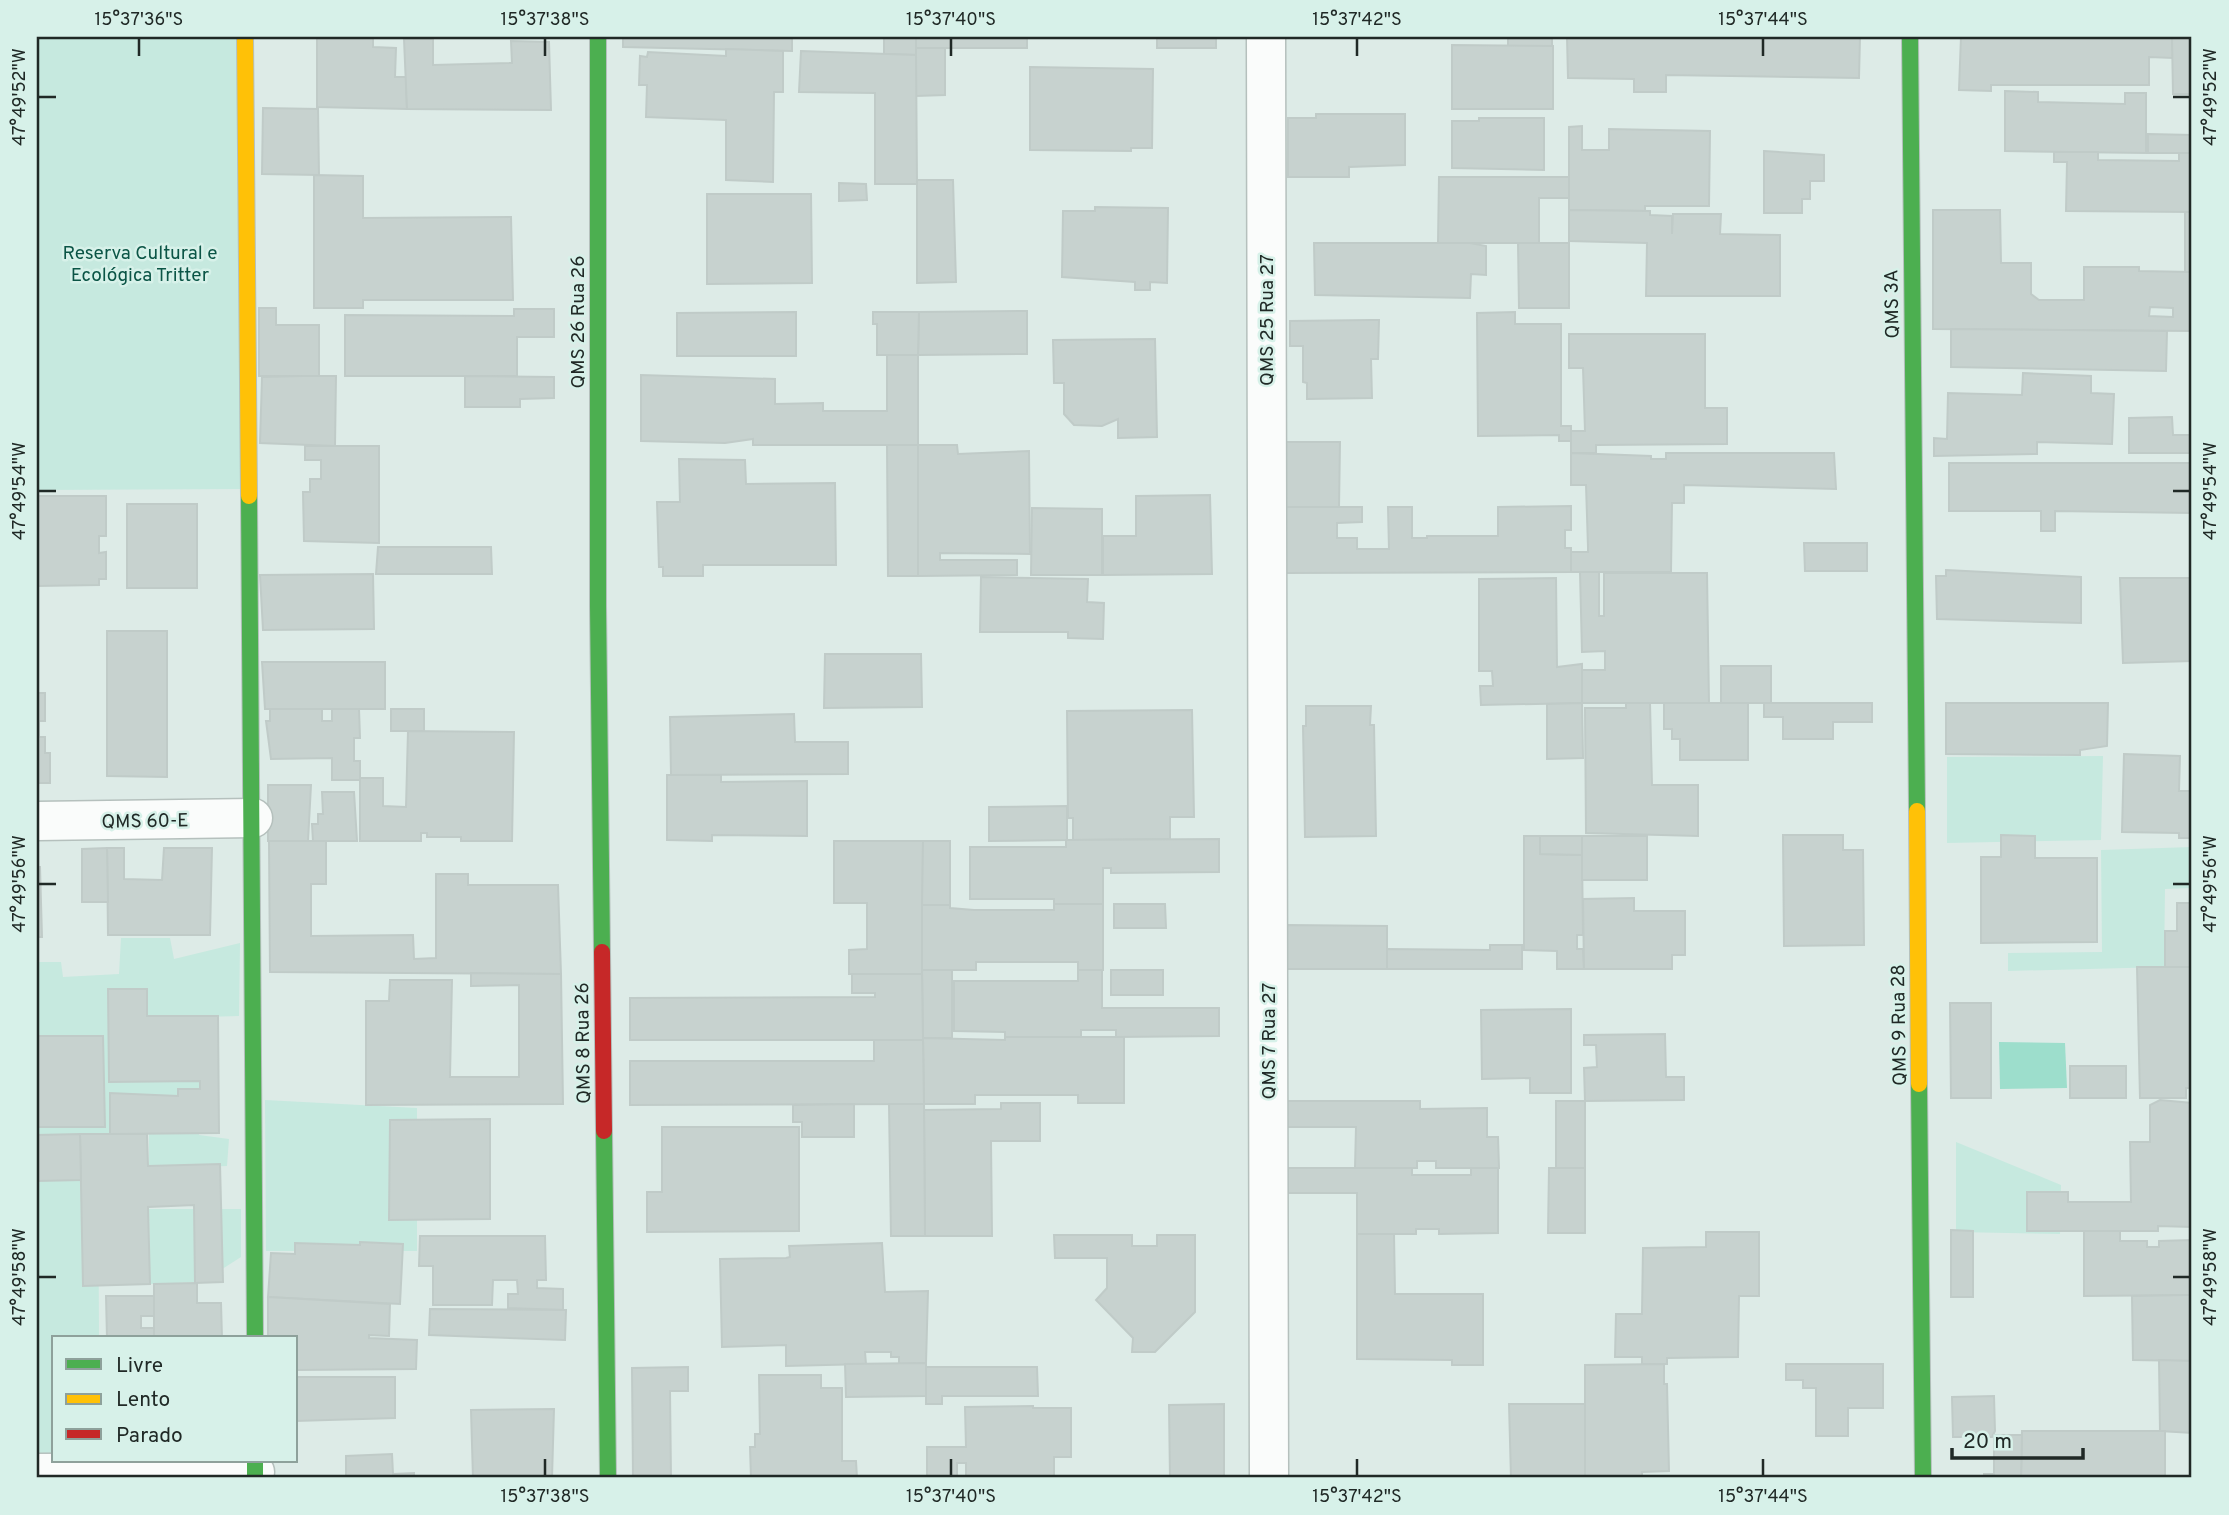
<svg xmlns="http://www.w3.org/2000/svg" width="2229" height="1515" font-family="Overpass,sans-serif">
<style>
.green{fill:#c6e9df}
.water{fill:#9ddecc}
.building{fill:#c7d2cf;stroke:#c0cbc8;stroke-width:2;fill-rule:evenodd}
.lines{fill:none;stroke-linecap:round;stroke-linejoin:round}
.street-casing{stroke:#b5c0bd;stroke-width:41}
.fast-casing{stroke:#b5c0bd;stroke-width:18}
.slow-casing{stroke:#b5c0bd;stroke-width:18}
.jam-casing{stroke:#b5c0bd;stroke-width:18}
.street{stroke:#fafcfb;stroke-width:38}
.fast{stroke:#4caf50;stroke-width:16}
.slow{stroke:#ffc107;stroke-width:16}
.jam{stroke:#c62828;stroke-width:16}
.ticks{fill:none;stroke:#202926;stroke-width:2.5}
.labels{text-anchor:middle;stroke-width:5;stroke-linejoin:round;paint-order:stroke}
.park-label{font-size:19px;fill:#0b5546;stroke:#d7f1e9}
.street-label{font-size:19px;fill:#202926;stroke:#d7f1e9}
.neatline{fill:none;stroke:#202926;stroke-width:2.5}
.ticks-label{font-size:18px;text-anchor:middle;fill:#202926}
</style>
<rect width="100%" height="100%" fill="#ddebe7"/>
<g class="green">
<polygon points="37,37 242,37 246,489 37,490"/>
<polygon points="2103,756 2101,840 1947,843 1947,757"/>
<polygon points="2192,847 2192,888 2165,889 2164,967 2008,971 2008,953 2102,952 2101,850"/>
<polygon points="121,938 170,938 174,959 240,943 239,1016 135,1019 134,1078 200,1082 199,1135 229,1139 227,1166 149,1169 149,1133 98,1133 99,1338 54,1338 54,1461 37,1464 37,962 61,962 63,977 119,974"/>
<polygon points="265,1100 417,1108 417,1251 266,1251"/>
<polygon points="1956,1142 2061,1185 2060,1234 1956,1232"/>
<polygon points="149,1209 241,1209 241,1257 202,1282 150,1284"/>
</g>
<polygon class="water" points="1999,1042 2065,1043 2067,1088 2000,1089"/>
<g class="building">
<polygon points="317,37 373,38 373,47 396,48 395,77 406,77 407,109 317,107"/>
<polygon points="623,37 792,37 792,51 623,47"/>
<polygon points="884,37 916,37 916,55 884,54"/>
<rect x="916" y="37" width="111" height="11"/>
<rect x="1157" y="37" width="59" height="11"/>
<rect x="1508" y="37" width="44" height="9"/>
<polygon points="1567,37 1860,37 1859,78 1666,75 1666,92 1634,92 1634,79 1568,78"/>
<polygon points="1961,37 2172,37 2173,58 2149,57 2149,85 1991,85 1991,91 1959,90"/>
<polygon points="2172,37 2192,37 2192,94 2173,94"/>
<polygon points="404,39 433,39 433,65 512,63 511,41 549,42 551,110 407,109"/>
<polygon points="1452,45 1553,46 1553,109 1452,109"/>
<polygon points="916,48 945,48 945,95 916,96"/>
<polygon points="726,49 783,51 783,92 774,92 773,182 726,180 726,120 646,117 647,85 639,85 640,56 647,57 648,52 726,56"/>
<polygon points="801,51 916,55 917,184 875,184 875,93 799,92"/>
<polygon points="1030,67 1153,69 1152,148 1131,148 1131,151 1030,150"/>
<polygon points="2005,91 2038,92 2038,102 2125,104 2125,93 2146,93 2146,153 2005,151"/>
<polygon points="263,108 318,109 319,175 262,174"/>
<polygon points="1316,114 1405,114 1405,165 1349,167 1349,177 1288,177 1288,118 1316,118"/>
<polygon points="1479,118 1544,118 1544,170 1452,168 1452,121 1479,121"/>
<polygon points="1582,126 1582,150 1609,150 1609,129 1710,131 1709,206 1645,206 1645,211 1569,210 1569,127"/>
<polygon points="2148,134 2192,135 2192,153 2148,153"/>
<polygon points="1764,151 1824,155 1824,181 1810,181 1810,199 1802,199 1802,213 1764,213"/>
<polygon points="2054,152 2098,152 2098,160 2179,161 2179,153 2192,153 2192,212 2066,211 2067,162 2054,162"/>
<polygon points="314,175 363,176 363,218 511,217 513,300 363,300 363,308 314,308"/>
<polygon points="1439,177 1569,177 1569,198 1539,198 1539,243 1438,243"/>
<polygon points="917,180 953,180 956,282 917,283"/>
<polygon points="839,183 866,184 867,200 839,201"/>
<polygon points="707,194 811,194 812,283 707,284"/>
<polygon points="1095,207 1168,208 1167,283 1150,282 1150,290 1135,290 1135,282 1062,277 1063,211 1095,211"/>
<polygon points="1569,210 1650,211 1650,215 1672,216 1672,234 1673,214 1721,214 1720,234 1780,235 1780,296 1646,296 1647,243 1569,241"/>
<path d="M1933,210H2000L2001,263H2031V294L2039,300H2084V267H2139V271L2192,272V331L1933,329ZM2150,307L2173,308V317L2149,316Z"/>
<rect x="2185" y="212" width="7" height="60"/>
<polygon points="1314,243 1470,243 1486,246 1486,275 1471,274 1470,298 1315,295"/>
<polygon points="1518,243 1569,243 1569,308 1519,308"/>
<polygon points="259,308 276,308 276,325 319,325 319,376 259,376"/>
<polygon points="514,309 554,309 554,337 517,337 517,376 345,376 345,315 514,316"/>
<polygon points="1027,311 1027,354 918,355 919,312"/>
<polygon points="796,312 796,356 677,356 677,313"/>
<polygon points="873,312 919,312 918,355 877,355 877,324 873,324"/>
<polygon points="1515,312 1515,324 1561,324 1561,426 1571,426 1571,441 1559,441 1559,435 1478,436 1477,313"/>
<polygon points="1371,320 1379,320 1378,359 1371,359 1372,398 1307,399 1307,383 1303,382 1303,346 1290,346 1290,321"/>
<polygon points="1951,329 2167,331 2166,371 1951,367"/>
<polygon points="1569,334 1705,334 1705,408 1727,408 1727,444 1596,445 1596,453 1571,453 1571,431 1585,431 1583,368 1569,368"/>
<polygon points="1155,339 1157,437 1118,438 1118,419 1102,426 1074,425 1064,414 1064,383 1054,383 1053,340"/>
<polygon points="887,355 918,355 918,445 753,445 753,439 725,443 641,441 641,375 775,379 775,404 823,403 823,411 887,411"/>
<polygon points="2023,373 2091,376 2091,393 2114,394 2112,444 2037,442 2037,454 1934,456 1934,438 1947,439 1948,393 2022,395"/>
<polygon points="303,376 336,376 335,446 260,443 262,377"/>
<polygon points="465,376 554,377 554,398 520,399 520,407 465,407"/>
<polygon points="2172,417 2173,435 2192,435 2192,453 2129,453 2129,418"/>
<polygon points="1284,442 1340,442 1339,507 1284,507"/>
<polygon points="887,445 918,445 918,576 888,576"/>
<polygon points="918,445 957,445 958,454 1029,451 1030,554 940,553 940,560 1017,560 1017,575 918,576"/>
<polygon points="305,446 379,446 379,543 304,541 303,492 310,492 310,479 321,479 321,460 305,460"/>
<polygon points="1571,453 1651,456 1651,459 1666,459 1666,453 1834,453 1836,489 1684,485 1684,503 1672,503 1671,572 1571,572 1571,552 1588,552 1588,547 1586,485 1571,485"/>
<polygon points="679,459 745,460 746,484 835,483 836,565 703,565 703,576 663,576 663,567 659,567 657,502 680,502"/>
<polygon points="1949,463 2192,463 2192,513 2055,511 2055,531 2041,531 2041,511 1949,511"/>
<polygon points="1210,495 1212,574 1103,575 1103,536 1136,536 1136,496"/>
<polygon points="37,496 106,496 106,536 99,536 99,553 106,552 106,579 99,579 99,585 37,586"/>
<rect x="127" y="504" width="70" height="84"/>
<polygon points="1571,506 1571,530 1565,530 1565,548 1571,548 1571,572 1285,573 1284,507 1362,507 1362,522 1337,523 1337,538 1357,538 1357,549 1389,549 1388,507 1412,507 1412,538 1427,538 1427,536 1498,536 1498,507"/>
<polygon points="1032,508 1102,509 1102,575 1031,575"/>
<polygon points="1804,543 1867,543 1867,571 1805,571"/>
<polygon points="378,547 491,547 492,574 376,574"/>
<polygon points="1946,570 2081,577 2081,623 1937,619 1936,576 1946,576"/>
<polygon points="1580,572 1599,572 1599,616 1604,616 1604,573 1707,573 1709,703 1582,703 1582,670 1605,670 1605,651 1582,652"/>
<polygon points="373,574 374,629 263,630 260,575"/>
<polygon points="981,577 1088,579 1087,602 1104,603 1103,639 1068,638 1068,632 980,632"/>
<polygon points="1556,578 1557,667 1582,664 1582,703 1481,705 1480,686 1493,686 1492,671 1479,671 1479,579"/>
<polygon points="2120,578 2192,578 2192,661 2123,663"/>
<polygon points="107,631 167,631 167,777 107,776"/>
<polygon points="825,654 921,654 922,707 824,708"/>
<polygon points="262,662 385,662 385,709 265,709"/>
<rect x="1721" y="666" width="50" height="37"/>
<polygon points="37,693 45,693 45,721 39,721 39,737 45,737 45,753 50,753 50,783 37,783"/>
<polygon points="1582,703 1583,758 1547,759 1547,704"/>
<polygon points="1626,703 1650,703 1652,785 1698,785 1698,836 1586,833 1585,708 1626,708"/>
<polygon points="1664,703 1748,703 1748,760 1680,760 1680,739 1672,739 1672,729 1664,729"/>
<polygon points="1764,703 1872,703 1872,722 1833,722 1833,739 1783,739 1783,717 1764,717"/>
<polygon points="1946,703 2108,703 2107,746 2080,750 2080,755 1946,754"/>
<polygon points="1306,706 1371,706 1370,725 1374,725 1376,836 1305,837 1303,726 1306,726"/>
<polygon points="270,709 322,709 322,721 332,721 332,709 359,709 360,738 354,738 354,761 360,761 360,780 332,780 332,758 271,759 266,721 270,721"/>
<rect x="391" y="709" width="33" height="22"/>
<polygon points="1192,710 1194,817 1170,817 1170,839 1073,840 1073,818 1068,818 1067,711"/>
<polygon points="794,714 795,742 848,742 848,774 671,775 670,717"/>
<polygon points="408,731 514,732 512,841 461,841 461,837 427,837 427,833 421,833 421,841 360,841 360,778 383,778 383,806 406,807"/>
<polygon points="2124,754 2180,756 2179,791 2192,791 2192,838 2179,838 2179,833 2122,832"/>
<polygon points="667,775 721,775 721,782 807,781 807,836 712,835 712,841 667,840"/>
<polygon points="268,785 311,785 308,841 268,841"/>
<polygon points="322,792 354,792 357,841 313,841 312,824 318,824 318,814 323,814"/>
<polygon points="1067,806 1067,840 989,841 989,807"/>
<polygon points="1783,835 1843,835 1843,850 1863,850 1864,945 1784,946"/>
<polygon points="2001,835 2035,836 2035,858 2097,858 2097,942 1981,943 1981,857 2001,857"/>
<polygon points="1524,836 1540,836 1540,854 1582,855 1583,935 1577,935 1577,949 1583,949 1584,969 1557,969 1557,951 1524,950"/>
<polygon points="1540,836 1582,836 1582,855 1540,854"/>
<rect x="1582" y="836" width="65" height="44"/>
<polygon points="1219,839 1219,872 1111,873 1111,868 1103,868 1103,904 1054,904 1054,899 970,899 970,847 1066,847 1066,840"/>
<polygon points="269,841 326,841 326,884 311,884 311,936 413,935 414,959 436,958 436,874 468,874 468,885 558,885 561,974 270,972"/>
<polygon points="834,841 923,841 922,974 849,974 849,950 867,949 867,903 834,903"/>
<polygon points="923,841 950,841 950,905 922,905"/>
<polygon points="107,848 124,848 124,879 162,880 164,848 212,848 210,935 108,935"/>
<polygon points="107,848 108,902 82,902 82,849"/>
<polygon points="37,867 40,867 42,937 37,937"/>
<polygon points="1634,898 1634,911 1685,911 1685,955 1672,955 1672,969 1584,969 1583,899"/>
<polygon points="2177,903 2192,903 2192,967 2165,967 2165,931 2177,931"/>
<polygon points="1054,904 1103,904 1103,970 1078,970 1078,962 976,962 976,970 922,970 922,905 950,905 950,908 974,910 1054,910"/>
<polygon points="1114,904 1165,904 1166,928 1114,928"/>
<polygon points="1287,925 1387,926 1387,969 1287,969"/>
<polygon points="1490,945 1522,945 1522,969 1387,969 1387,949 1490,950"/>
<polygon points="2137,967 2192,967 2192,1088 2186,1088 2186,1098 2140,1098"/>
<polygon points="922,970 952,970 952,1038 923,1038"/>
<polygon points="1078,970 1102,970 1102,1008 1219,1008 1219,1036 1116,1037 1116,1030 1081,1030 1081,1037 1005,1037 1005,1032 954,1031 954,981 1078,981"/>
<rect x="1111" y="970" width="52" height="25"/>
<polygon points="471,973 561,974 563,1104 366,1105 366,1001 389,1001 390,980 452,980 450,1077 519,1077 519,985 471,986"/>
<polygon points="852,974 922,974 923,1040 630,1040 630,998 875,997 875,993 852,993"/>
<polygon points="108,989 147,989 147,1016 218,1016 219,1133 110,1134 110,1093 178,1096 178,1089 200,1089 200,1081 109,1082"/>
<polygon points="1950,1003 1991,1003 1991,1098 1951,1098"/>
<polygon points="1571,1009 1571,1093 1530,1093 1530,1078 1482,1079 1481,1010"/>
<polygon points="1665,1034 1666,1077 1684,1077 1684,1100 1585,1101 1584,1068 1597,1067 1596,1045 1584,1045 1584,1035"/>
<polygon points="37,1036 103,1036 105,1127 37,1127"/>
<polygon points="1005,1037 1124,1037 1124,1103 1078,1103 1078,1095 975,1095 975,1104 924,1104 923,1038 1005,1040"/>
<polygon points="874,1040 923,1040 924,1104 630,1105 630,1061 874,1061"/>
<rect x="2070" y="1066" width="56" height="32"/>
<polygon points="2160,1100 2192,1103 2192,1227 2158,1226 2158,1231 2027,1231 2027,1192 2068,1192 2068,1202 2131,1202 2130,1142 2150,1142 2150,1105"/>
<polygon points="1287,1101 1420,1101 1420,1109 1487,1108 1487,1137 1498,1137 1499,1168 1436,1168 1436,1161 1417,1161 1417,1168 1355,1168 1356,1127 1287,1127"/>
<rect x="1556" y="1101" width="29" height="67"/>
<polygon points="1001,1103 1040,1103 1040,1141 991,1141 992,1236 925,1236 924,1110 1001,1109"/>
<polygon points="854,1104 854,1137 802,1137 802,1122 793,1122 793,1105"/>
<polygon points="889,1104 924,1104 925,1236 891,1236"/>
<polygon points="490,1119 490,1219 389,1220 390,1120"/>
<polygon points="662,1127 799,1127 799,1231 647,1232 647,1192 662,1192"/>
<polygon points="80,1134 147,1134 148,1166 220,1164 223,1282 195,1283 194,1205 148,1207 150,1284 83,1286"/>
<polygon points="80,1134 81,1180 37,1181 37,1135"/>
<polygon points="1288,1168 1412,1168 1412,1175 1471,1175 1471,1168 1498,1168 1498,1233 1439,1234 1439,1229 1416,1229 1416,1234 1357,1234 1357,1193 1288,1193"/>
<polygon points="1549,1168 1585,1168 1585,1233 1548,1233"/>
<polygon points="1951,1230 1973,1231 1973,1297 1951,1297"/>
<polygon points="2084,1231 2120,1231 2120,1241 2147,1241 2147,1247 2159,1247 2159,1241 2192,1240 2192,1295 2084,1296"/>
<polygon points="1706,1232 1759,1232 1759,1296 1739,1296 1738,1357 1667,1358 1667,1364 1642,1364 1642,1357 1615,1357 1616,1314 1642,1314 1643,1248 1706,1247"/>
<polygon points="1357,1234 1394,1234 1395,1294 1483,1294 1483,1365 1452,1365 1452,1360 1357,1359"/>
<polygon points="1054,1235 1132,1235 1132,1246 1157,1246 1157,1235 1195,1235 1195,1312 1155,1352 1132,1352 1133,1338 1096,1300 1107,1288 1107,1258 1055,1258"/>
<polygon points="420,1236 545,1236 546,1280 537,1280 537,1288 563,1289 563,1310 508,1308 508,1294 518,1294 517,1280 493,1280 492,1305 433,1305 433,1266 419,1266"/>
<polygon points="360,1242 403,1244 400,1304 268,1297 271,1253 295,1254 295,1243 360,1245"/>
<polygon points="882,1243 885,1292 928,1291 926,1363 899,1364 899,1357 891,1357 891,1352 865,1352 866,1364 786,1366 786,1345 722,1347 720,1259 786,1258 790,1257 789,1246"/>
<polygon points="197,1283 197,1303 221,1303 222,1338 154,1338 154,1284"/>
<polygon points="2187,1295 2192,1295 2192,1361 2133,1360 2132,1296"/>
<polygon points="106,1296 154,1296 154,1316 141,1316 141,1328 154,1328 154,1338 107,1338"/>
<polygon points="268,1297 390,1304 389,1336 369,1335 369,1338 417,1340 416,1369 296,1370 296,1338 268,1338"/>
<polygon points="430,1309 566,1310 565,1340 429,1335"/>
<polygon points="2159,1360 2192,1361 2192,1433 2160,1431"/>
<polygon points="926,1363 926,1396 846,1397 845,1364"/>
<polygon points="1664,1364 1664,1384 1667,1384 1669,1471 1642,1472 1642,1478 1585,1478 1585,1365"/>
<polygon points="1786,1364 1883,1364 1883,1408 1848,1408 1848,1436 1816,1436 1816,1388 1803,1388 1803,1380 1786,1380"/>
<polygon points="688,1367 688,1391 670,1391 671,1478 633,1478 632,1368"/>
<polygon points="926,1367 1037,1367 1038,1396 942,1396 942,1404 926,1404"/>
<polygon points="759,1375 821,1375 821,1388 842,1388 842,1461 856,1461 857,1478 751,1478 750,1447 755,1447 755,1434 760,1434"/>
<polygon points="296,1377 395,1377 395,1418 296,1421"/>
<polygon points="1994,1396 1995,1431 1992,1437 1953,1437 1952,1397"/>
<polygon points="1224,1404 1224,1476 1170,1478 1169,1405"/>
<polygon points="1509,1404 1585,1404 1585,1478 1511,1478"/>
<polygon points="1033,1406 1033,1408 1071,1408 1071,1457 1054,1457 1054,1478 966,1478 966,1463 957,1463 957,1478 927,1478 927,1447 966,1447 965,1407"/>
<polygon points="554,1409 552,1478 473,1478 471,1410"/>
<polygon points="2022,1431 2165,1431 2165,1478 2021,1478"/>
<polygon points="1994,1435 2022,1435 2021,1478 1984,1478 1984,1474 1994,1474"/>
<polygon points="392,1454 393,1474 414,1473 414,1478 346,1478 346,1456"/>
</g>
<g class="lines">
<defs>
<g id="street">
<polyline points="1266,37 1269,1478"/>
<polyline points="37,821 253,818"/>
<polyline points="37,1473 255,1472"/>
</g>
<g id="fast">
<polyline points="598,37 598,606 602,952"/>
<polyline points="1910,37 1917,811"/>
<polyline points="249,496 255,1338"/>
<polyline points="1919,1084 1923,1478"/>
<polyline points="604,1131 608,1478"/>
<polyline points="255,1461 255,1478"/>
</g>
<g id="slow">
<polyline points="245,37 249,496"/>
<polyline points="1917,811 1919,1084"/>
</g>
<polyline id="jam" points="602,952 604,1131"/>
</defs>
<use href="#street" class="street-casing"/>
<use href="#fast" class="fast-casing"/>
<use href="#slow" class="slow-casing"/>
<use href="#jam" class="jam-casing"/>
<use href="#street" class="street"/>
<use href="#fast" class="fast"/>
<use href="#slow" class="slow"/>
<use href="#jam" class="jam"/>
</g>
<path class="ticks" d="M139,38V56M545,38V56M951,38V56M1357,38V56M1763,38V56M38,97H56M2173,97H2190M38,491H56M2173,491H2190M38,884H56M2173,884H2190M38,1277H56M2173,1277H2190M545,1459V1476M951,1459V1476M1357,1459V1476M1763,1459V1476"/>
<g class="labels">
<g class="park-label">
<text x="140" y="259">Reserva Cultural e<tspan x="140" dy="22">Ecológica Tritter</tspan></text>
</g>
<g class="street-label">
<text transform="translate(1891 304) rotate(-91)" y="7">QMS 3A</text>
<text transform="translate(1266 320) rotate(-90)" y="7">QMS 25 Rua 27</text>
<text transform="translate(577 322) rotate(-90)" y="7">QMS 26 Rua 26</text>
<text transform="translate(145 820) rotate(-1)" y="7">QMS 60-E</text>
<text transform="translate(1898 1025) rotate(-91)" y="7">QMS 9 Rua 28</text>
<text transform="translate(1268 1041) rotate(-90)" y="7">QMS 7 Rua 27</text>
<text transform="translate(582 1043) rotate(-91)" y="7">QMS 8 Rua 26</text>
</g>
</g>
<rect width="2229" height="1515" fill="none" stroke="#d7f1e9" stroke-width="77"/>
<rect x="52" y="1336" width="245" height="126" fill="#d7f1e9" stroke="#8ea19b" stroke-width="2"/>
<rect x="66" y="1359" width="35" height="10" fill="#4caf50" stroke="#8ea19b" stroke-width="2"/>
<text x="116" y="1372" font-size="21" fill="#202926">Livre</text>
<rect x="66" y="1394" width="35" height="10" fill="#ffc107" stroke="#8ea19b" stroke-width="2"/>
<text x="116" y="1406" font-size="21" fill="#202926">Lento</text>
<rect x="66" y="1429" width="35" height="10" fill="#c62828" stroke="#8ea19b" stroke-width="2"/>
<text x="116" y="1442" font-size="21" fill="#202926">Parado</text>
<path d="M1952 1448v10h131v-10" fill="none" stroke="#202926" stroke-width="3.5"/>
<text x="1963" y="1448" font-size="21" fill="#202926" stroke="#d7f1e9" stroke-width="5" paint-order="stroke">20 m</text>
<rect x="38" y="38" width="2152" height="1438" class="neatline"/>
<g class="ticks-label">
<text x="139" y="25">15°37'36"S</text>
<text x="545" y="25">15°37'38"S</text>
<text x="951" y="25">15°37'40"S</text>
<text x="1357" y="25">15°37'42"S</text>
<text x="1763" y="25">15°37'44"S</text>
<text transform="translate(2210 97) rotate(-90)" y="6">47°49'52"W</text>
<text transform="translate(19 97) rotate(-90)" y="6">47°49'52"W</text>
<text transform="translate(2210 491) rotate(-90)" y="6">47°49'54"W</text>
<text transform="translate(19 491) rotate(-90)" y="6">47°49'54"W</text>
<text transform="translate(2210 884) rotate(-90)" y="6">47°49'56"W</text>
<text transform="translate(19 884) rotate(-90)" y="6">47°49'56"W</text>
<text transform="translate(2210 1277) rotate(-90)" y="6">47°49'58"W</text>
<text transform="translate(19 1277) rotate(-90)" y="6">47°49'58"W</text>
<text x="545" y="1502">15°37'38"S</text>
<text x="951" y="1502">15°37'40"S</text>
<text x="1357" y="1502">15°37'42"S</text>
<text x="1763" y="1502">15°37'44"S</text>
</g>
</svg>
